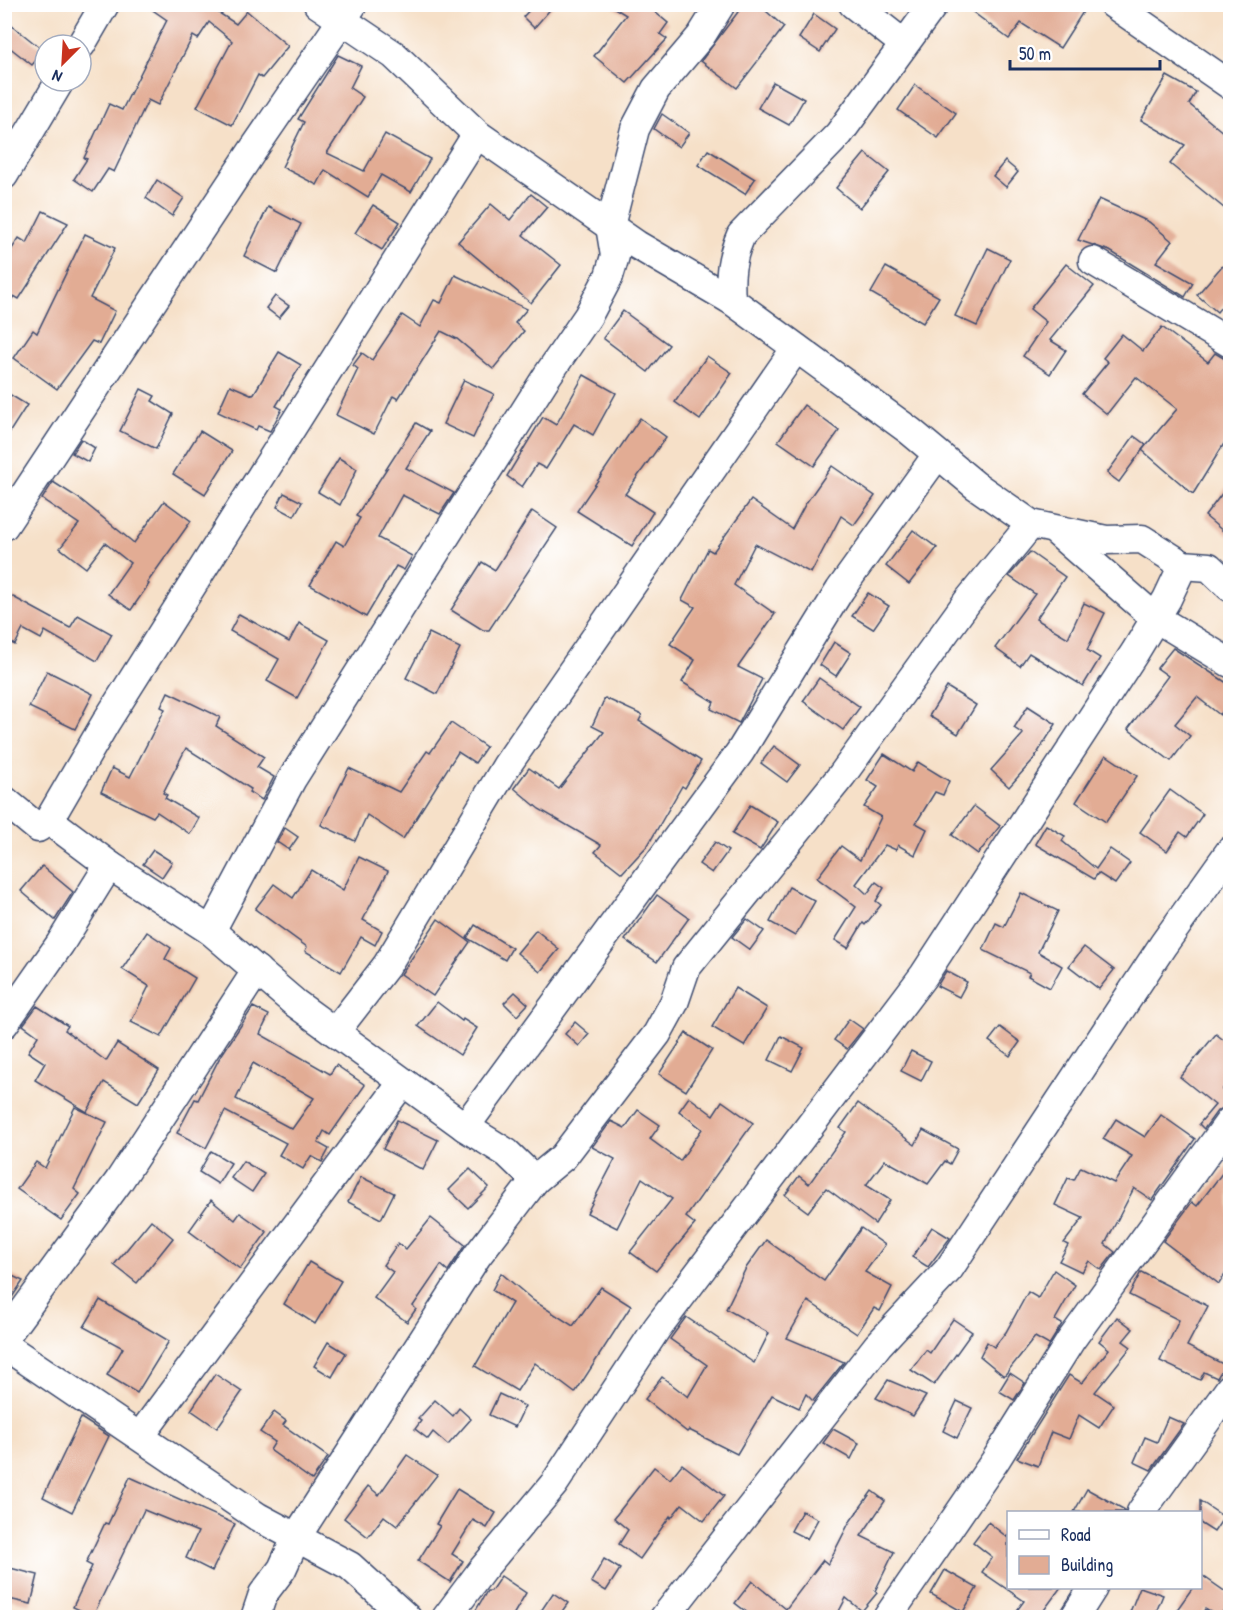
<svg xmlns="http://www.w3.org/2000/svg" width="1235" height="1622" font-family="'Patrick Hand',sans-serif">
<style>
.building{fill:#e2ac94;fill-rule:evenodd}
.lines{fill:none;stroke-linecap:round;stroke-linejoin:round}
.minor-casing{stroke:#3c4a6e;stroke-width:31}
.minor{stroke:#fff;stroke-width:28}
</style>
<rect width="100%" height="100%" fill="#fff"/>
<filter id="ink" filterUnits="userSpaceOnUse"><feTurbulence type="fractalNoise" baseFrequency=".0167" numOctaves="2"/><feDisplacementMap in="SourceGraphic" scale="12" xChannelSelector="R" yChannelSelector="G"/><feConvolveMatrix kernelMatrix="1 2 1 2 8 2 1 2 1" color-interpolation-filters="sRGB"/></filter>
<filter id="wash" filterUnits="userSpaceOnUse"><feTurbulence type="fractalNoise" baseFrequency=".008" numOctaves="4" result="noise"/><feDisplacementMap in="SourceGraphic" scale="24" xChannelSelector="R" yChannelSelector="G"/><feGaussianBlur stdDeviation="1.35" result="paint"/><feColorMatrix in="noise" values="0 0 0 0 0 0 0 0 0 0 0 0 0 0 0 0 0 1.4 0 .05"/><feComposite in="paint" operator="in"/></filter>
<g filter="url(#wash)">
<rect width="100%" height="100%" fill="#f6e0c8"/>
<g id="blocks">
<g class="building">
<polygon points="144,4 205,4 236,24 247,11 288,46 262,78 258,75 232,125 197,107 232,41 209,22 198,39 193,36 158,105 148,100 114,172 108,169 93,192 74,179 87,159 84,158 109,104 122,110 167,20"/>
<polygon points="535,4 555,4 534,28 523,17"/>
<polygon points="608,4 645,4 668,23 660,34 667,39 627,83 594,56 626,15"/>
<polygon points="744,4 758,4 784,27 737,88 701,61"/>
<polygon points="962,4 1088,4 1060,48 1021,23 1009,39"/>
<polygon points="814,14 835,29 820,52 799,38"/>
<polygon points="4,19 44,51 32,65 4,43"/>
<polygon points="338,55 361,66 350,88 363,97 327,153 364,171 385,134 430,159 411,192 381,175 368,197 325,170 317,185 282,167 304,122 298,119"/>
<polygon points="1167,76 1196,92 1189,104 1230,138 1230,213 1170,164 1185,145 1141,120"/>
<polygon points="773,82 804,99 789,125 758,108"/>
<polygon points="915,85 956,113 938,138 898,110"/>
<polygon points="662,114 689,133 679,147 654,129"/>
<polygon points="708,150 755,179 745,194 698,165"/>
<polygon points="865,153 889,172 860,208 836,188"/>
<polygon points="1005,161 1018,172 1006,187 993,176"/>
<polygon points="157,180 184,198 172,216 146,198"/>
<polygon points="531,194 547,207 523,235 561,265 531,303 458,242 491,204 510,220"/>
<polygon points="1099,199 1149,222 1172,241 1156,262 1193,283 1185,297 1110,251 1078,240"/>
<polygon points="373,205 400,222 382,250 355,233"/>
<polygon points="268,207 301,224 277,273 244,256"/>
<polygon points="43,211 68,223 19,299 14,296 4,310 4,261 19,238 27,243"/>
<polygon points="85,234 115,248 90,298 115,311 99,344 92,341 57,389 14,358 33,330 37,333"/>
<polygon points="988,248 1010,259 977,326 955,316"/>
<polygon points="1066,264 1094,286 1050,340 1066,350 1050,374 1023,356 1046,322 1030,309"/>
<polygon points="1222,266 1230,273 1230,296 1217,312 1197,295"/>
<polygon points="886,267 939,297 923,323 871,293"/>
<polygon points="455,275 527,309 515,323 524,331 493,369 457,339 441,331 398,399 393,396 374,434 336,415 358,369 353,365 362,353 372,360 402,315 420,327 434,300 441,303"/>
<polygon points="275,296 289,306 279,318 266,308"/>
<polygon points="623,311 669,345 648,372 603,338"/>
<polygon points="1162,327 1208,362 1215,353 1230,362 1230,434 1193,494 1142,450 1177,409 1136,377 1107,414 1082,394 1108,362 1103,358 1122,334 1143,351"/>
<polygon points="279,352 301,365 276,406 282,409 270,431 258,426 256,430 218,412 230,385 253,395"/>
<polygon points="707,356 732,373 700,420 675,402"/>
<polygon points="584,375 616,393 593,435 574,424 546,469 537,464 522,487 507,476 543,417 556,425"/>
<polygon points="464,380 494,394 473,438 443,424"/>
<polygon points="141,389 155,396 152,401 173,414 156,449 120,431"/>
<polygon points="4,391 27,405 4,441"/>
<polygon points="804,405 839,431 814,466 778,441"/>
<polygon points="640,418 666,437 625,494 653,512 632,546 577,511"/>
<polygon points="416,423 430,431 406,468 454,493 440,514 402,495 378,538 412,556 404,570 396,566 366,617 310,585 336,541 344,546 360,518 356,516"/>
<polygon points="200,431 232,451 205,494 173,474"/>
<polygon points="1134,436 1146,445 1119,482 1107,473"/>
<polygon points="81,439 95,448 88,462 72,453"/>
<polygon points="339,458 357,469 340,505 318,492"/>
<polygon points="832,466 875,496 854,525 841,516 811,573 755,544 734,585 775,614 738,667 762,679 739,723 711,709 714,702 682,682 695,660 670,644 695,607 682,600 708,549 713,552 751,500 792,529 806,503"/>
<polygon points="53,482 80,499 134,543 164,501 191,521 147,583 149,584 131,610 108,594 130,563 105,543 86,568 60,548 79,524 42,499"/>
<polygon points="1230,483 1230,537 1205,516"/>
<polygon points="284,493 302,502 294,516 277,507"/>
<polygon points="532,511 557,528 489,630 483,630 451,610 482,562 495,570"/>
<polygon points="913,530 937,548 909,584 886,566"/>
<polygon points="1030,552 1065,577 1036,619 1068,638 1084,603 1105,613 1087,650 1100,658 1083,686 1029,653 1020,666 995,648 1035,594 1009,576"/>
<polygon points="4,592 70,628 78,615 112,634 97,661 45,631 41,639 23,629 15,645 4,639"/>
<polygon points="868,593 889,606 873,629 852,616"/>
<polygon points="239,614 289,642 299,623 329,640 297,698 267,681 279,659 230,631"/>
<polygon points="429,633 460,648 437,694 406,678"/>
<polygon points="834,642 851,653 836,676 820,665"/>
<polygon points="1173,648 1230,685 1230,701 1220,715 1197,697 1175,724 1190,736 1171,761 1128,729 1168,676 1157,668"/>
<polygon points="47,671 93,694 75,729 29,707"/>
<polygon points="819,678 860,707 843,730 803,701"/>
<polygon points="947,687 976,705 958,734 929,716"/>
<polygon points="168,692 220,717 216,726 264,757 257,767 274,777 262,800 249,792 251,789 186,748 163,793 167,795 165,798 199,818 190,834 157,812 153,817 101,792 112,768 130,777 165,709 161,707"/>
<polygon points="605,698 642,715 639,721 701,761 685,788 682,786 648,845 622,873 595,852 601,845 539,809 514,788 529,768 559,789 604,732 592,726"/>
<polygon points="1028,706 1056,724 1033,760 1009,787 991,770 1023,734 1014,728"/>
<polygon points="451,723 486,747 475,763 458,752 403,839 367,815 355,841 321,825 349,768 399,792 427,751 430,753"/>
<polygon points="774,746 800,765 787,782 761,763"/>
<polygon points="884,754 912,772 918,762 949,781 943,795 935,792 916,823 927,829 915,855 898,845 896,850 885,845 856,884 867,894 876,882 884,888 876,901 881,905 865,925 863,923 848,948 835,940 856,907 817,878 841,846 860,860 881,817 864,807 878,787 867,780"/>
<polygon points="1106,755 1137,776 1106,822 1076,802"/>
<polygon points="1170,790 1203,814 1187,837 1180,832 1167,851 1140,832"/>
<polygon points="750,805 778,822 760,850 732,834"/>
<polygon points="974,806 1000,826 978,854 952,835"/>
<polygon points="1046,825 1065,836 1062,841 1096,869 1110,849 1130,863 1115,884 1098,873 1094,879 1035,844"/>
<polygon points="285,828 298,837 289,850 277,842"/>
<polygon points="715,842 728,851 712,873 699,864"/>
<polygon points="153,850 172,862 162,877 143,864"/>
<polygon points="359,857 388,871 363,920 382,931 375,945 361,937 341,972 305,951 307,947 255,909 274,884 293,898 311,870 343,890"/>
<polygon points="42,866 73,892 55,920 21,891"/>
<polygon points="789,887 815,901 795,936 770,922"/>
<polygon points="1021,893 1058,911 1038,952 1062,966 1050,988 1028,976 1030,973 983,950 996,923 1004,927"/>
<polygon points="657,895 689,918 657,962 625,940"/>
<polygon points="438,919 470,942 433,996 401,974"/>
<polygon points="747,919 764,931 750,950 732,937"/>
<polygon points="475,925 512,948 505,960 467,938"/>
<polygon points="536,930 559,949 540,972 517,953"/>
<polygon points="147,932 171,948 165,959 195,978 161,1037 131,1022 149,986 122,969"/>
<polygon points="1084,947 1114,970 1099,989 1069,966"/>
<polygon points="946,971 967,982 959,997 937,986"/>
<polygon points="735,988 767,1008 744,1046 712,1027"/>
<polygon points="515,992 528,1004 517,1016 504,1003"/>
<polygon points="437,1002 462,1021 463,1019 477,1028 460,1055 418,1026"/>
<polygon points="37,1006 68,1026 65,1030 106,1061 117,1043 159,1070 138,1103 104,1082 87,1112 35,1080 45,1063 28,1052 38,1036 23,1025"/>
<path d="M253,1007L269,1015L260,1034L330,1074L336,1065L365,1085L330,1135L324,1131L318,1143L329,1149L322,1162L311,1156L303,1169L279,1155L286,1143L225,1111L206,1148L177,1133L195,1099L198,1100L219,1059ZM253,1063L314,1098L292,1129L236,1099Z"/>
<polygon points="849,1019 863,1029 847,1049 834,1040"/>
<polygon points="575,1022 589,1034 579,1046 565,1034"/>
<polygon points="1000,1027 1020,1042 1010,1056 989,1041"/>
<polygon points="686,1033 712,1050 686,1091 659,1074"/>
<polygon points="1216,1034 1230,1045 1230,1080 1222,1090 1225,1093 1230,1087 1230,1105 1217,1111 1204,1129 1199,1124 1215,1105 1180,1077"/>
<polygon points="781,1036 804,1048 792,1071 769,1060"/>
<polygon points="911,1051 931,1061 921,1081 901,1071"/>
<polygon points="689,1097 713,1115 722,1101 753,1123 686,1217 695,1224 656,1271 630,1252 672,1199 642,1178 617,1228 587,1213 615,1159 592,1147 611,1121 625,1128 638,1110 660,1125 650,1139 680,1161 702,1129 679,1111"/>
<polygon points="858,1103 915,1145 923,1130 958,1149 950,1164 945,1161 928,1184 885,1160 866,1185 890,1200 875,1224 826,1188 808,1212 785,1195 799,1176 809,1184 846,1132 840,1128"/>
<polygon points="75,1107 107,1122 74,1189 80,1194 61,1220 17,1189 36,1162 45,1168"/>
<polygon points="1161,1115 1195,1139 1164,1183 1152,1200 1134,1188 1105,1244 1115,1252 1101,1270 1089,1261 1082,1272 1059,1261 1068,1245 1064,1243 1083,1218 1055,1205 1068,1178 1074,1180 1081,1167 1114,1183 1132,1156 1103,1139 1116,1119 1145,1137"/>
<polygon points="397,1120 438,1140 423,1170 383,1149"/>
<polygon points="211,1151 231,1163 218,1184 199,1172"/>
<polygon points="243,1161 264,1174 252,1192 231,1178"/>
<polygon points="1230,1163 1230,1267 1219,1284 1163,1241 1192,1202 1197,1206"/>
<polygon points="470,1169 489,1187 468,1208 449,1190"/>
<polygon points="361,1177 394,1193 381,1219 348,1202"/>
<polygon points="211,1200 235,1220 240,1213 267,1232 240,1269 189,1231"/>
<polygon points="431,1218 465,1245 448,1271 441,1265 413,1306 416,1309 407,1322 374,1298 393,1272 383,1265 398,1243 406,1249"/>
<polygon points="151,1220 173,1238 137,1283 114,1265"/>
<polygon points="932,1227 950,1238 928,1267 912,1257"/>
<polygon points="861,1228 885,1245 865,1272 892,1287 880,1311 874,1308 857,1334 808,1301 787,1338 844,1362 813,1401 806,1394 799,1408 772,1395 737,1454 689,1430 687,1432 645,1399 662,1377 688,1397 707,1365 670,1339 686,1317 754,1363 769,1333 726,1309 746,1268 766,1240 824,1281"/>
<polygon points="309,1262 341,1281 315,1324 284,1304"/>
<polygon points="1054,1270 1075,1285 1055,1320 1062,1324 1049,1345 1035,1337 1004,1376 980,1356 987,1342 994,1347 1006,1332 1028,1292 1038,1298"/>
<polygon points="4,1272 23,1281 4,1309"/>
<polygon points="1141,1272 1208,1306 1187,1346 1225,1365 1217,1378 1204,1372 1200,1380 1160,1361 1179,1320 1129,1295"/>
<polygon points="501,1273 534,1301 573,1326 601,1287 631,1306 575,1393 535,1363 517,1391 475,1366 512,1303 492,1290"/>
<polygon points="100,1300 169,1341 137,1393 107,1375 123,1348 84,1327"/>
<polygon points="1117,1317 1133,1329 1123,1341 1131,1347 1095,1392 1114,1405 1099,1428 1079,1415 1069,1439 1051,1432 1038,1466 1017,1458 1069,1375 1082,1383 1109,1349 1099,1341"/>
<polygon points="953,1319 972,1332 934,1385 911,1370 926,1350 930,1353"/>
<polygon points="328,1342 346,1353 332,1377 314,1366"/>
<polygon points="1010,1373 1025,1383 1014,1400 999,1391"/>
<polygon points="215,1374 242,1392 217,1428 191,1410"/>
<polygon points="888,1380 926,1396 913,1416 876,1398"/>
<polygon points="499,1394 525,1406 515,1427 489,1415"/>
<polygon points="435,1400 453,1416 459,1408 471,1419 448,1445 433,1432 428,1439 415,1429 421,1421 418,1419"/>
<polygon points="957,1401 972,1408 957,1438 943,1431"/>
<polygon points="274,1412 286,1421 283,1425 328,1457 312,1480 270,1450 275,1442 260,1432"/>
<polygon points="1168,1417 1184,1424 1151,1470 1134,1462 1145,1437 1157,1442"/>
<polygon points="81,1418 109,1436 72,1512 43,1497"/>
<polygon points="833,1429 859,1443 851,1459 823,1443"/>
<polygon points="407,1455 437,1475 397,1526 384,1516 368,1537 344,1518 368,1486 379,1495"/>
<polygon points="682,1464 724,1496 704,1521 682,1504 671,1518 670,1516 640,1559 619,1544 628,1530 614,1518 654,1467 670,1479"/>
<polygon points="130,1477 235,1524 212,1571 186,1558 198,1532 144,1510 93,1616 73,1607 92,1566 86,1563 105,1523 108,1524"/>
<polygon points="457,1489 496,1513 487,1528 473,1520 452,1554 463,1561 450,1582 418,1561 440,1526 436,1524"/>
<polygon points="1087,1489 1125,1510 1125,1512 1074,1512"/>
<polygon points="872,1491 885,1501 861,1536 894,1552 875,1591 877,1593 862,1611 846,1598 836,1617 753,1617 735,1603 752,1581 786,1609 823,1560 828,1564 849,1523"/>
<polygon points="1200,1501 1224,1517 1214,1532 1200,1523"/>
<polygon points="802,1511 818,1519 807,1539 791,1531"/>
<polygon points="988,1522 1007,1537 1008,1535 1008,1587 1061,1587 1039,1617 1012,1617 1024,1601 982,1572 992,1557 973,1542"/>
<polygon points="604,1559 620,1569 606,1591 591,1582"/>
<polygon points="10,1568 38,1575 31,1604 4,1598"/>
<polygon points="945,1570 977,1588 963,1612 931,1594"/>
<polygon points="1200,1574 1230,1595 1230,1601 1219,1617 1205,1609 1200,1617 1185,1617 1176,1611 1193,1587 1200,1587"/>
<polygon points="501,1576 526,1593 512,1617 472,1617 487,1591 491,1591"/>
<polygon points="1140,1587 1163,1595 1154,1617 1128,1617"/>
<polygon points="553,1593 568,1603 558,1617 537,1617"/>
</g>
</g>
</g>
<g filter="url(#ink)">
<use href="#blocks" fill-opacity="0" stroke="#3c4a6e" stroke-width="1.5"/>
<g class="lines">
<defs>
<g id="minor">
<polyline points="318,4 394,55 477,134 637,245 731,300 910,431 975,485 1031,524 1106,540 1142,539 1183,565 1209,567 1230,587"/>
<polyline points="853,4 904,44"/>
<polyline points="1113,4 1230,85"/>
<polyline points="81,45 105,4"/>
<polyline points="4,175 60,81"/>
<polyline points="1093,261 1230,343"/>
<path d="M731,300C729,276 731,258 741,235L839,134L934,4"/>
<polyline points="4,526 251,153 353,4"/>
<polyline points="1058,533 1154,617 1230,663"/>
<polyline points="4,800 38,828 49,820 106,722 477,134"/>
<polyline points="49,820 109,865 211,931 292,779 547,376 588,316 609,276 615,256 610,226 635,129 656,89 701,36 721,4"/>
<polyline points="211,931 295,1003 465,1127 740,752 840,590 937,455"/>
<polyline points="4,1024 60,944 109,865"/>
<polyline points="335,1032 387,965 507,765 796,348"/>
<polyline points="465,1127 507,1153 535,1180"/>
<polyline points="4,1338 119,1181 257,970"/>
<polyline points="4,1345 258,1517 350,1566 407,1618"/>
<polyline points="141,1435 402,1083"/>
<polyline points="1141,1512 1230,1388"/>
<polyline points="255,1618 263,1594 282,1569 297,1536 477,1256 535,1180 563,1157 657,1034 674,1003 686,968 842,775 967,602 1031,524"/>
<polyline points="446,1618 482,1570 554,1484 657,1328 924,975 1135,652 1167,599 1183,565"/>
<polyline points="664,1618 878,1345 949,1269 1163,945 1230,851"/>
<polyline points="887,1618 995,1461 1071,1340 1230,1121"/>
<polyline points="1074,1618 1093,1588"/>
</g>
</defs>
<use href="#minor" class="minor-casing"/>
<use href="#minor" class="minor"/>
</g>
</g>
<rect width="1235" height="1622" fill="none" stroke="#fff" stroke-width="24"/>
<rect x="1007" y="1511" width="195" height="78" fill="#ffffff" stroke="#a4acbf" stroke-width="1.5"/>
<rect x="1019" y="1530" width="30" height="9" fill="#ffffff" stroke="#a4acbf" stroke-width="1.5"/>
<text x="1061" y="1541" font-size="18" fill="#1b2f5e">Road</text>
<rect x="1019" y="1556" width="30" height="18" fill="#e2ac94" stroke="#a4acbf" stroke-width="1.5"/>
<text x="1061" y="1571" font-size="18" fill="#1b2f5e">Building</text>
<g transform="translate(63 63) rotate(204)"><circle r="28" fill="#ffffff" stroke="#a4acbf" stroke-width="1.5"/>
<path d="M0-4.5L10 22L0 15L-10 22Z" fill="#c8321e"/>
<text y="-9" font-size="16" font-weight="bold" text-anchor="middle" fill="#1b2f5e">N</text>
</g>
<path d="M1010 60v9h150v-9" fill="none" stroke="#1b2f5e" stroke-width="3"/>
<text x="1019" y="60" font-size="18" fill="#1b2f5e" stroke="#ffffff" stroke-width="4.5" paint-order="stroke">50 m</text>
</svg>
